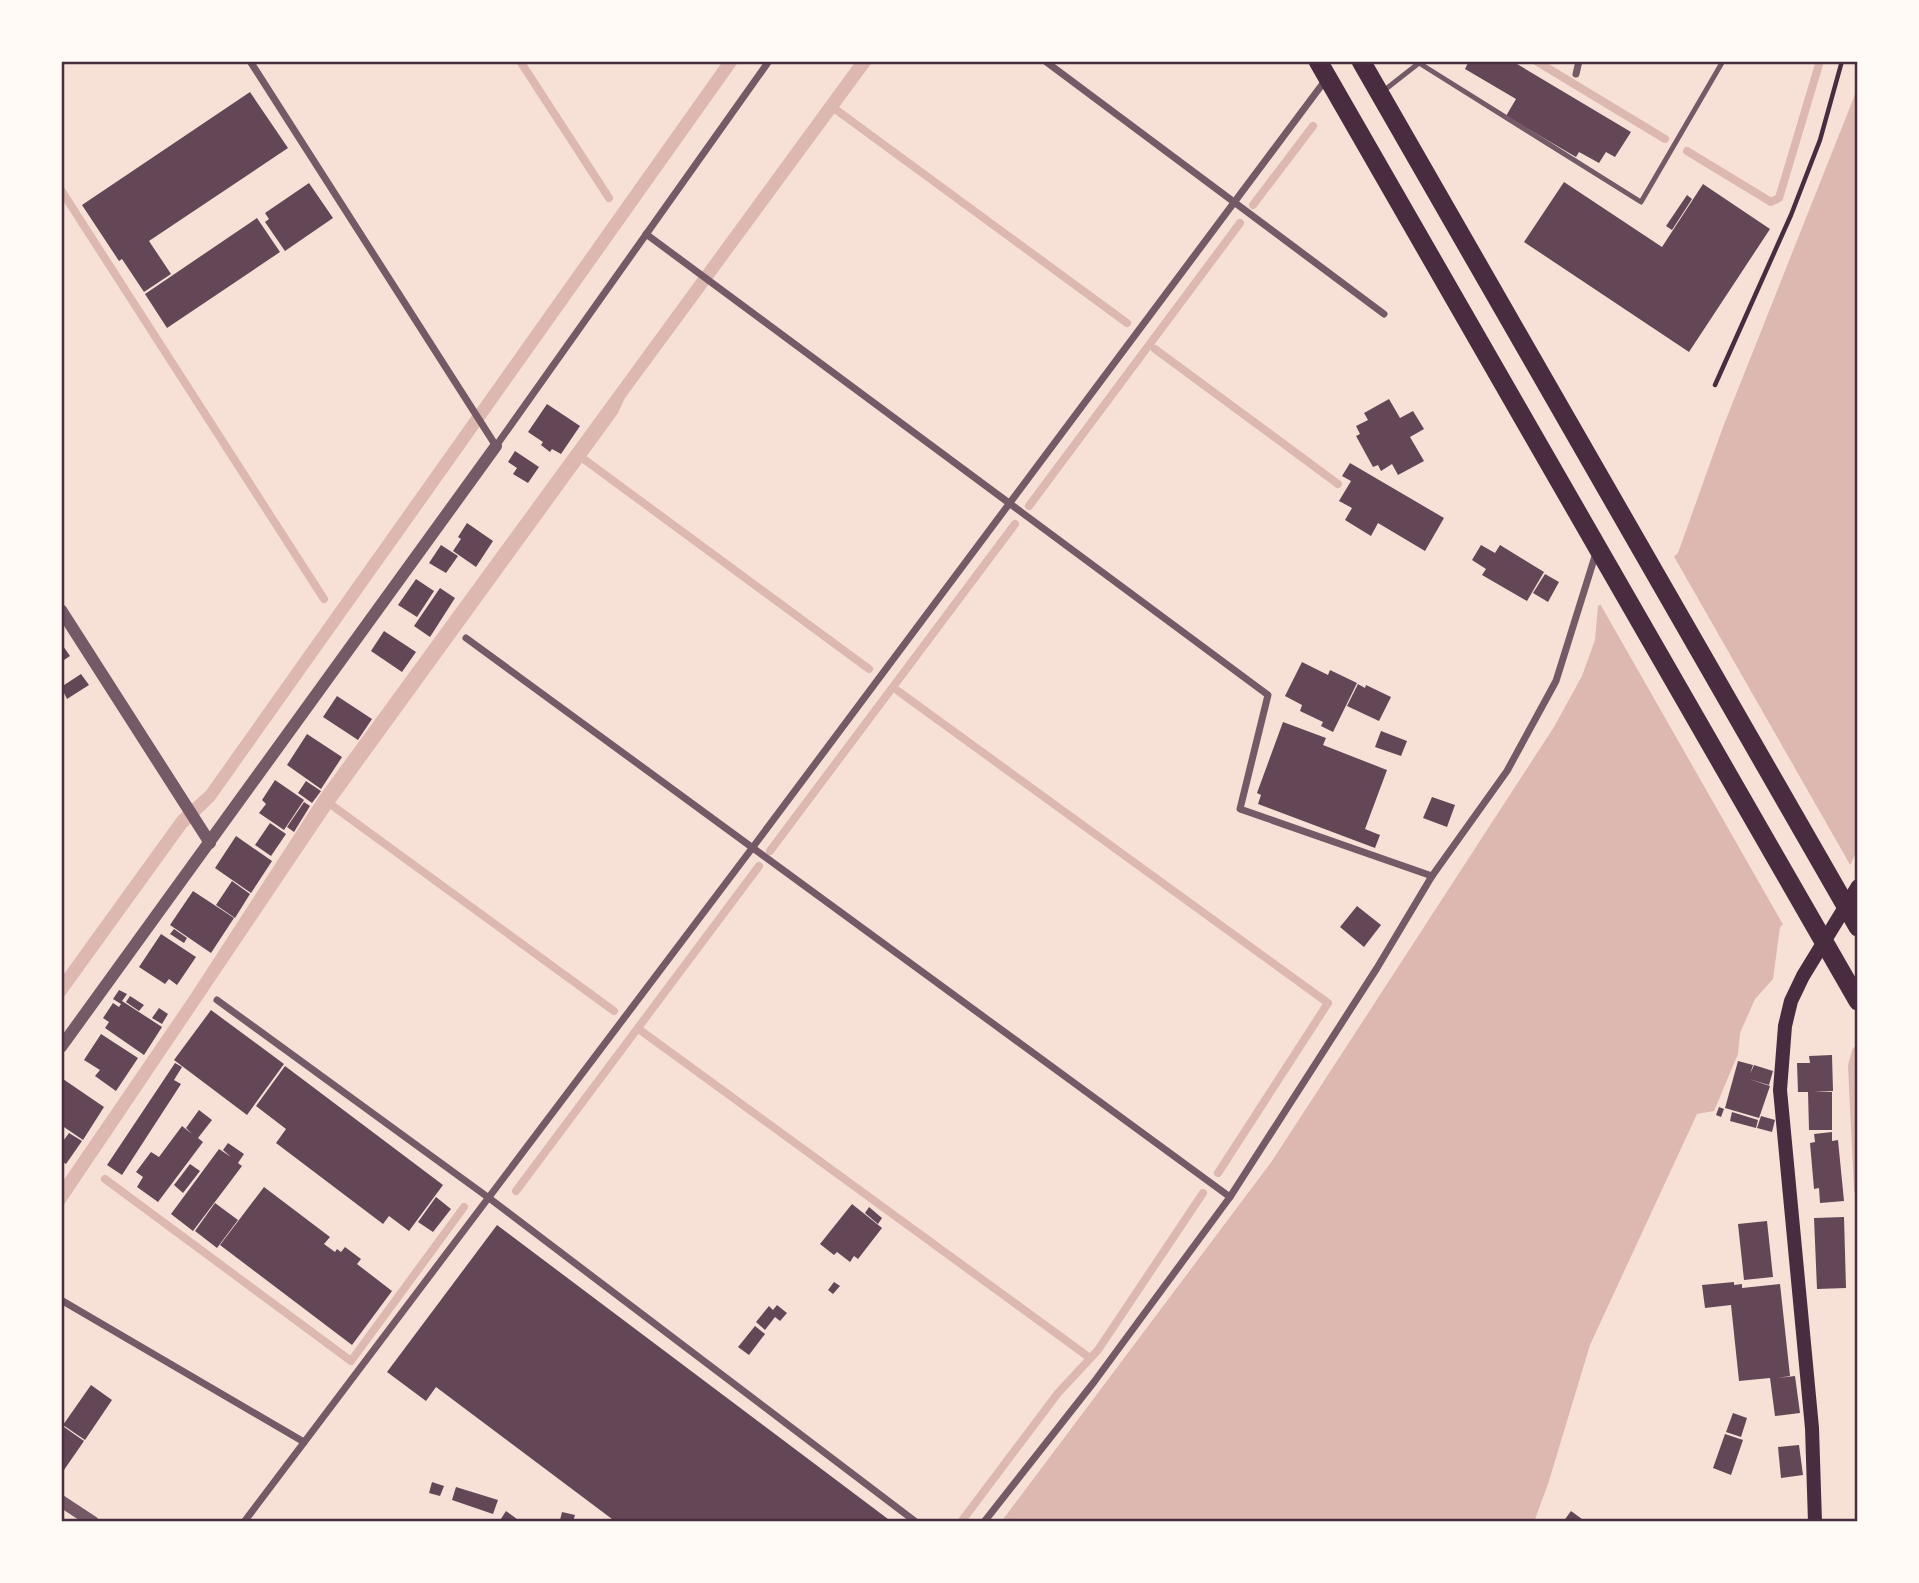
<svg xmlns="http://www.w3.org/2000/svg" width="1919" height="1583" font-family="Lora,serif">
<style>
.water{fill:#dcb8b0}
.pier{fill:#f7e1d7}
.lines{fill:none;stroke-linecap:round;stroke-linejoin:round}
.stream{stroke:#dcb8b0;stroke-width:8}
.building{fill:#644757}
.path{stroke:#4a2c40;stroke-width:4.5}
.service{stroke:#755966;stroke-width:5}
.minor{stroke:#755966;stroke-width:7}
.tertiary{stroke:#755966;stroke-width:12}
.secondary{stroke:#4a2c40;stroke-width:14}
.trunk{stroke:#4a2c40;stroke-width:19}
.neatline{fill:none;stroke:#4a2c40;stroke-width:2.5}
</style>
<rect width="100%" height="100%" fill="#f7e1d7"/>
<g class="water">
<polygon points="723,61 739,61 214,801 186,828 61,1001 61,978 178,816 206,791"/>
<polygon points="856,61 873,61 625,398 618,413 332,807 61,1209 61,1184 189,997 320,795"/>
<polygon points="1858,82 1858,847 1851,864 1780,927 1773,979 1755,999 1740,1033 1738,1054 1714,1111 1697,1114 1590,1345 1548,1484 1534,1522 1001,1522 1272,1161 1554,727 1582,676 1595,640 1598,606 1655,573 1678,553 1723,427 1854,97"/>
</g>
<polygon class="pier" points="1672,553 1852,868 1785,928 1599,602 1653,571"/>
<g class="lines">
<g class="stream">
<polyline points="520,61 609,198"/>
<polyline points="1536,61 1665,139"/>
<polyline points="831,106 1127,323"/>
<polyline points="1687,151 1771,202 1779,198 1820,61"/>
<polyline points="61,190 324,599"/>
<polyline points="1253,205 1313,126"/>
<polyline points="1155,349 1338,484"/>
<polyline points="585,460 869,669"/>
<polyline points="1029,506 1240,223"/>
<polyline points="898,691 1328,1003 1218,1173"/>
<polyline points="326,801 614,1011"/>
<polyline points="770,851 1015,524"/>
<polyline points="640,1030 1090,1358"/>
<polyline points="1856,1051 1852,1066 1858,1190"/>
<polyline points="105,1179 351,1361 464,1207"/>
<polyline points="516,1191 759,866"/>
<polyline points="961,1522 1058,1393 1098,1350 1203,1193"/>
</g>
</g>
<g class="building">
<polygon points="1469,61 1512,61 1631,132 1615,157 1606,152 1599,163 1579,152 1576,157 1506,116 1516,99 1465,69"/>
<polygon points="250,92 288,148 149,241 171,274 144,292 122,259 119,261 82,205"/>
<polygon points="1564,182 1662,247 1703,184 1770,229 1689,352 1524,242"/>
<polygon points="309,183 333,218 285,251 265,222 269,219 265,213"/>
<polygon points="1687,195 1692,199 1672,230 1666,226"/>
<polygon points="257,218 280,252 167,328 145,294"/>
<polygon points="1389,399 1400,418 1413,411 1424,429 1410,437 1424,461 1398,475 1392,464 1381,471 1378,465 1373,467 1356,436 1360,434 1356,426 1368,420 1364,413"/>
<polygon points="547,404 580,426 561,454 552,449 550,452 541,445 543,442 528,432"/>
<polygon points="515,451 539,467 528,483 513,474 517,468 508,462"/>
<polygon points="1350,463 1444,518 1425,551 1378,523 1371,536 1345,520 1352,508 1339,501 1351,481 1342,476"/>
<polygon points="467,523 493,541 476,567 453,551 461,539 458,537"/>
<polygon points="441,545 458,556 446,573 429,563"/>
<polygon points="1481,545 1495,553 1500,545 1544,572 1527,601 1482,575 1486,569 1472,560"/>
<polygon points="1545,574 1559,582 1548,602 1533,593"/>
<polygon points="416,579 434,591 417,617 398,605"/>
<polygon points="440,588 455,598 430,637 414,626"/>
<polygon points="384,631 416,652 402,672 371,651"/>
<polygon points="61,643 70,656 61,662"/>
<polygon points="1302,662 1328,675 1330,670 1357,683 1333,732 1321,726 1323,722 1300,711 1302,705 1285,696"/>
<polygon points="81,674 89,685 67,699 61,687"/>
<polygon points="1358,684 1365,688 1366,685 1391,697 1379,721 1347,706"/>
<polygon points="337,696 372,719 358,740 323,717"/>
<polygon points="1283,722 1326,738 1323,745 1387,770 1365,829 1380,835 1375,848 1258,804 1261,795 1257,793"/>
<polygon points="1381,731 1407,741 1401,756 1375,747"/>
<polygon points="307,734 342,757 321,789 287,765"/>
<polygon points="275,780 304,800 284,830 259,813 266,804 262,800"/>
<polygon points="306,781 321,791 312,803 298,793"/>
<polygon points="1432,797 1455,805 1447,827 1423,818"/>
<polygon points="304,802 310,806 294,832 287,827"/>
<polygon points="270,823 286,834 271,856 255,845"/>
<polygon points="236,836 272,861 251,893 215,868"/>
<polygon points="232,881 250,894 235,918 216,905"/>
<polygon points="193,891 234,918 211,953 170,925"/>
<polygon points="1357,906 1381,925 1364,947 1340,927"/>
<polygon points="174,929 187,938 184,943 170,934"/>
<polygon points="161,934 196,957 177,985 169,979 165,984 139,967"/>
<polygon points="119,990 127,994 122,1001 162,1027 144,1055 105,1028 109,1022 103,1018 113,1003 119,1007 121,1004 113,999"/>
<polygon points="130,996 144,1005 139,1011 126,1002"/>
<polygon points="159,1008 168,1014 162,1024 152,1018"/>
<polygon points="211,1010 284,1064 247,1115 174,1060"/>
<polygon points="101,1034 138,1058 116,1091 95,1076 100,1070 84,1060"/>
<polygon points="1832,1055 1833,1091 1814,1092 1832,1092 1832,1130 1809,1130 1808,1092 1798,1092 1797,1063 1810,1063 1809,1056"/>
<polygon points="1738,1061 1753,1065 1750,1074 1754,1065 1773,1071 1769,1085 1749,1079 1770,1086 1759,1118 1725,1108"/>
<polygon points="175,1063 182,1067 174,1080 181,1084 122,1175 107,1165"/>
<polygon points="285,1066 443,1185 409,1231 389,1216 383,1224 276,1143 286,1129 256,1106"/>
<polygon points="63,1079 104,1107 83,1140 61,1125"/>
<polygon points="1719,1107 1724,1109 1721,1117 1716,1115"/>
<polygon points="199,1110 212,1120 198,1138 203,1142 158,1202 137,1187 143,1177 136,1172 151,1152 159,1157 182,1126 192,1134 186,1128"/>
<polygon points="1732,1112 1758,1120 1756,1128 1730,1121"/>
<polygon points="1761,1116 1775,1120 1772,1132 1757,1128"/>
<polygon points="1832,1132 1832,1141 1838,1140 1844,1201 1820,1203 1819,1188 1814,1189 1810,1143 1815,1142 1814,1134"/>
<polygon points="69,1133 82,1141 66,1164 61,1161 61,1144"/>
<polygon points="228,1143 244,1154 238,1163 242,1166 193,1231 171,1214 219,1149 231,1157 223,1150"/>
<polygon points="190,1164 200,1171 183,1193 174,1185"/>
<polygon points="264,1187 330,1237 324,1244 335,1252 337,1249 341,1252 345,1247 361,1259 357,1264 392,1291 352,1345 220,1245"/>
<polygon points="436,1197 451,1209 433,1232 418,1222"/>
<polygon points="215,1203 238,1220 217,1248 195,1231"/>
<polygon points="852,1204 882,1228 858,1259 854,1256 850,1262 837,1252 834,1255 820,1244"/>
<polygon points="869,1207 882,1218 878,1224 865,1213"/>
<polygon points="1844,1217 1846,1288 1817,1289 1814,1218"/>
<polygon points="1767,1221 1773,1277 1744,1280 1738,1224"/>
<polygon points="497,1225 892,1522 616,1522 436,1387 426,1401 387,1372"/>
<polygon points="834,1282 840,1286 833,1294 828,1290"/>
<polygon points="1734,1282 1734,1285 1742,1284 1742,1288 1780,1284 1790,1376 1778,1378 1795,1376 1800,1413 1775,1416 1770,1378 1739,1381 1731,1305 1705,1308 1702,1285"/>
<polygon points="777,1305 787,1313 780,1321 775,1317 765,1330 756,1322 769,1306 773,1310"/>
<polygon points="755,1326 765,1334 749,1355 738,1347"/>
<polygon points="91,1385 112,1400 85,1440 63,1425"/>
<polygon points="1733,1413 1747,1418 1741,1437 1726,1432"/>
<polygon points="64,1427 84,1441 64,1470 61,1468 61,1431"/>
<polygon points="1725,1434 1743,1440 1731,1475 1713,1468"/>
<polygon points="1799,1445 1803,1475 1781,1478 1778,1447"/>
<polygon points="432,1482 444,1486 440,1496 429,1493"/>
<polygon points="456,1487 498,1500 493,1514 452,1500"/>
<polygon points="506,1511 521,1522 499,1522"/>
<polygon points="1571,1511 1586,1522 1563,1522"/>
<polygon points="562,1512 575,1515 573,1522 560,1520"/>
</g>
<g class="lines">
<polyline class="path" points="1715,385 1791,215 1820,140 1842,61"/>
<polyline class="service" points="1382,92 1419,63 1641,202 1723,61"/>
<g class="minor">
<polyline points="250,61 496,446 769,61"/>
<polyline points="1045,61 1384,314"/>
<polyline points="1576,74 1579,61"/>
<polyline points="646,234 1268,695 1240,809 1432,876"/>
<polyline points="466,638 1230,1197"/>
<polyline points="217,1000 489,1198 916,1522"/>
<polyline points="61,1300 304,1442"/>
<polyline points="244,1522 753,847 1327,78"/>
<polyline points="984,1522 1094,1382 1230,1197 1377,968 1432,876 1507,771 1556,681 1596,553"/>
</g>
<g class="tertiary">
<polyline points="61,610 210,843"/>
<polyline points="61,1047 496,446"/>
<polyline points="61,1501 93,1522"/>
</g>
<polyline class="secondary" points="1815,1522 1812,1428 1780,1090 1785,1026 1791,1001 1803,976 1858,886"/>
<g class="trunk">
<polyline points="1318,61 1858,1001"/>
<polyline points="1361,61 1858,927"/>
</g>
</g>
<rect width="1919" height="1583" fill="none" stroke="#fffaf5" stroke-width="126"/>
<rect x="63" y="63" width="1793" height="1457" class="neatline"/>
</svg>
